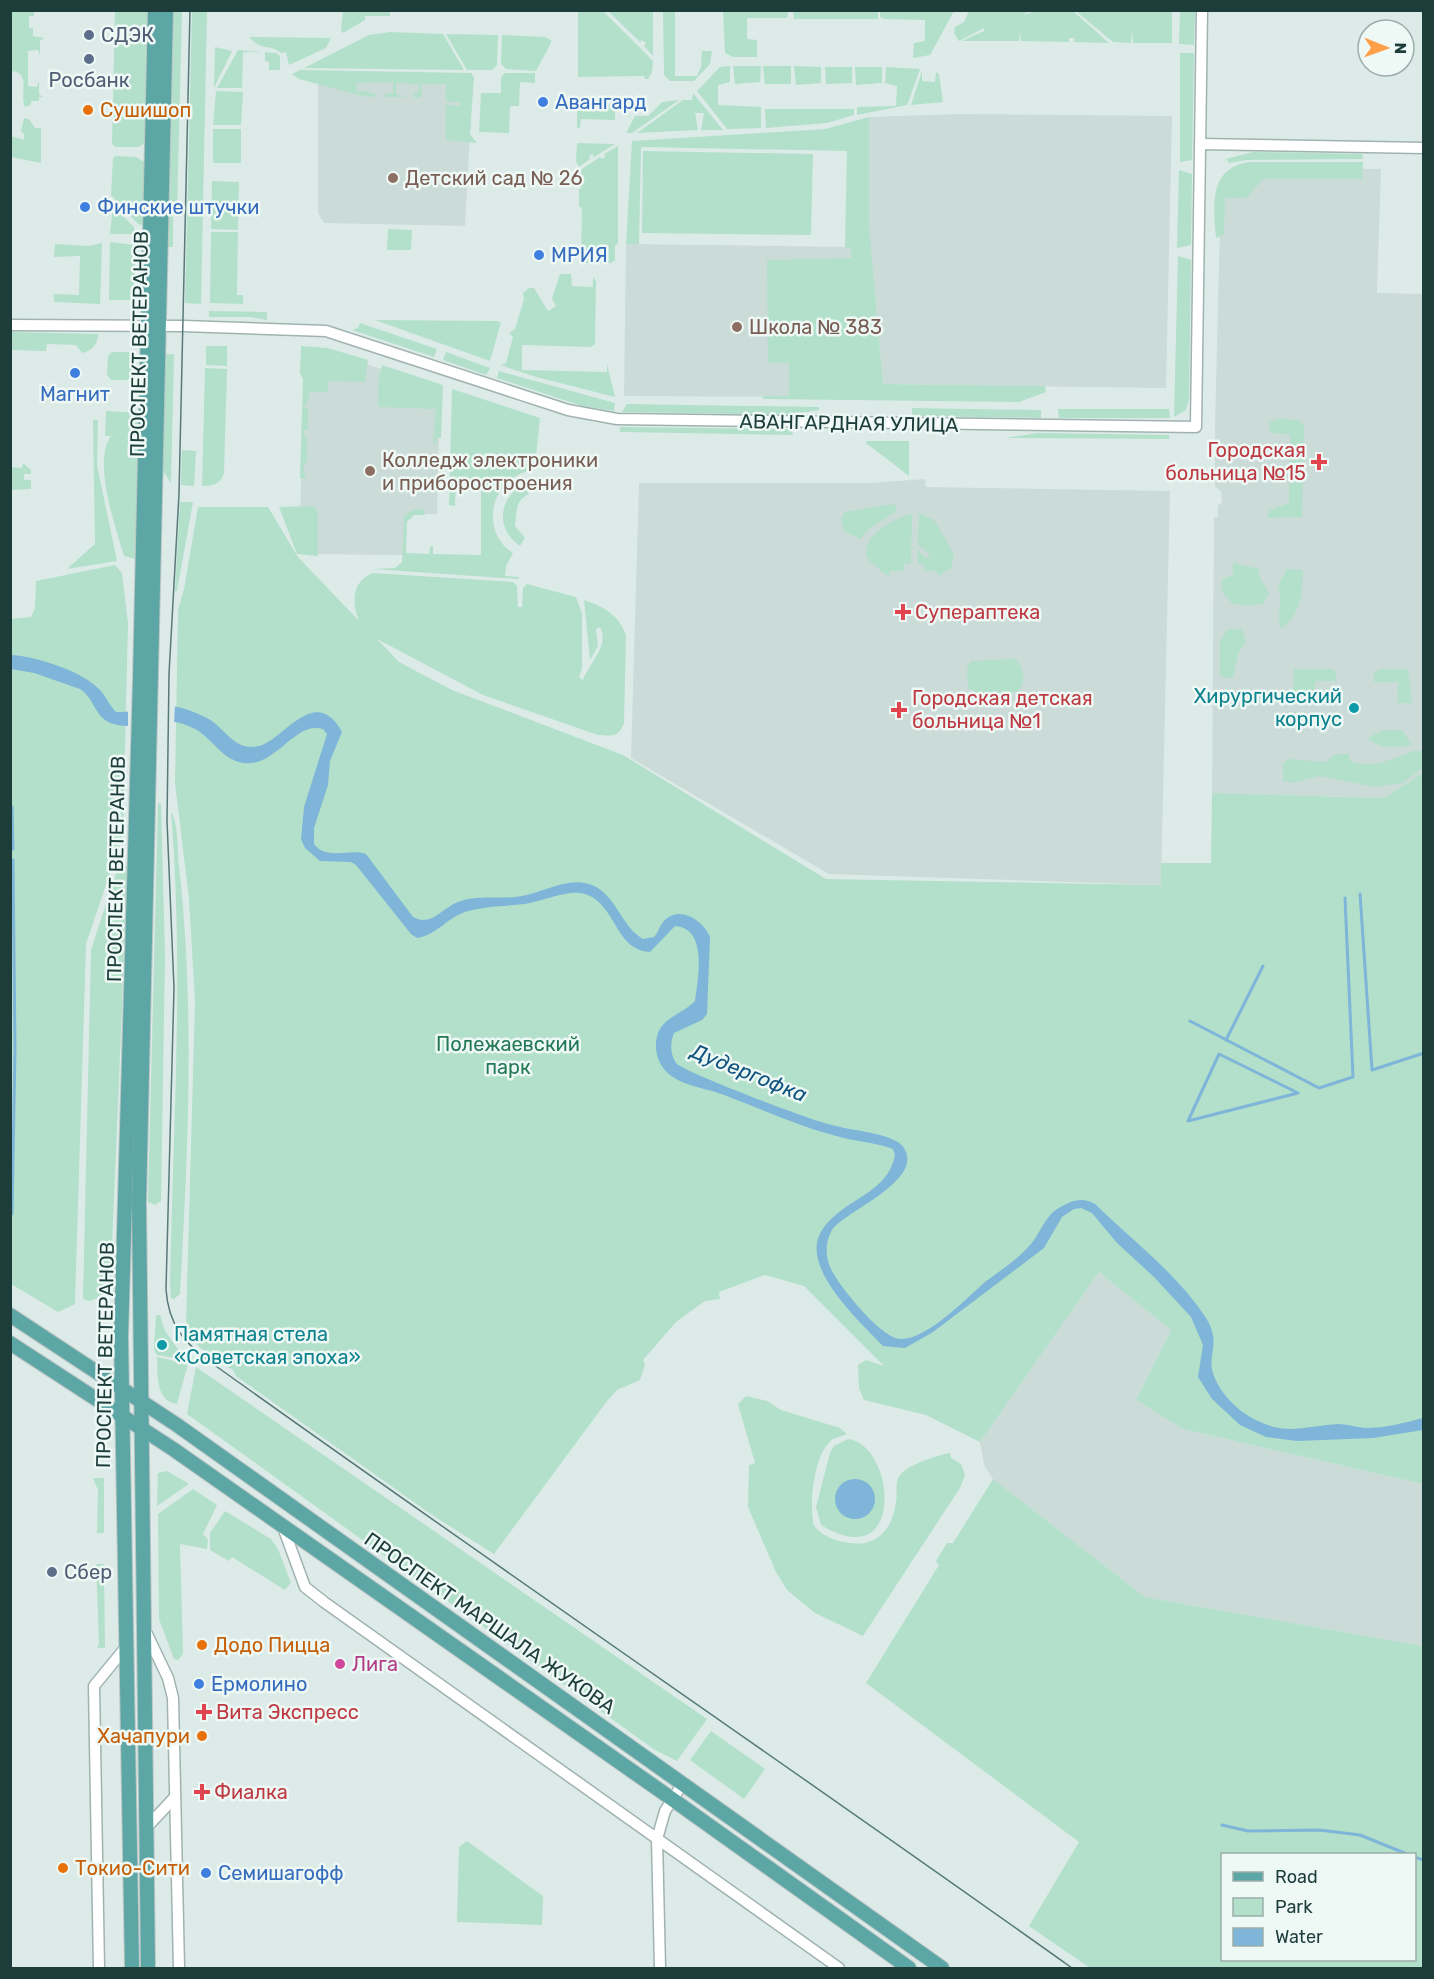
<svg xmlns="http://www.w3.org/2000/svg" width="1434" height="1979" font-family="Rubik,sans-serif">
<style>
.built{fill:#cbdbd8}
.green{fill:#b3e0ca;fill-rule:evenodd}
.water{fill:#7eb5d8}
.pier{fill:#ddebe8}
.lines{fill:none;stroke-linecap:round;stroke-linejoin:round}
.stream{stroke:#7eb5d8;stroke-width:3}
.minor-casing{stroke:#a0b3b1;stroke-width:13}
.major-casing{stroke:#bbc5c4;stroke-width:16}
.minor{stroke:#fff;stroke-width:10}
.major{stroke:#5ca6a5;stroke-width:14}
.tram{stroke:#577978;stroke-width:1.5}
.service-dot{fill:#5c6f8a;stroke:#eef8f5;stroke-width:2}
.shop-dot{fill:#3f7fe0;stroke:#eef8f5;stroke-width:2}
.food-dot{fill:#e8710a;stroke:#eef8f5;stroke-width:2}
.education-dot{fill:#8d6e63;stroke:#eef8f5;stroke-width:2}
.health-dot{fill:#e0444e;stroke:#eef8f5;stroke-width:2}
.culture-dot{fill:#0f9aa8;stroke:#eef8f5;stroke-width:2}
.hotel-dot{fill:#d1479c;stroke:#eef8f5;stroke-width:2}
.labels{text-anchor:middle;stroke-width:5;stroke-linejoin:round;paint-order:stroke}
.service-label{font-size:20px;fill:#4e5e75;stroke:#eef8f5;text-anchor:start}
.shop-label{font-size:20px;fill:#366cbe;stroke:#eef8f5;text-anchor:start}
.food-label{font-size:20px;fill:#c56008;stroke:#eef8f5;text-anchor:start}
.education-label{font-size:20px;fill:#785e54;stroke:#eef8f5;text-anchor:start}
.street-label{font-size:20px;fill:#1d3d3b;stroke:#eef8f5}
.health-label{font-size:20px;fill:#be3a42;stroke:#eef8f5;text-anchor:start}
.culture-label{font-size:20px;fill:#0d838f;stroke:#eef8f5;text-anchor:end}
.park-label{font-size:20px;fill:#237858;stroke:#eef8f5}
.hotel-label{font-size:20px;fill:#b23c85;stroke:#eef8f5;text-anchor:start}
.water-label{font-size:21px;font-style:italic;fill:#11537f;stroke:#eef8f5}
</style>
<rect width="100%" height="100%" fill="#ddebe8"/>
<g class="built">
<polygon points="318,76 473,78 465,226 324,223 318,213"/>
<polygon points="961,114 1172,116 1166,388 883,384 868,223 869,117"/>
<polygon points="1236,168 1381,169 1377,293 1423,294 1423,773 1384,798 1212,793 1214,517 1218,517 1218,506 1222,502 1221,492 1215,486 1215,426 1221,185"/>
<polygon points="626,244 851,247 848,397 624,396"/>
<polygon points="305,350 328,351 440,389 437,514 413,514 406,521 404,555 299,554"/>
<polygon points="925,479 926,487 1170,491 1161,885 829,874 631,758 639,483 870,483"/>
<polygon points="1099,1272 1171,1330 1136,1400 1183,1429 1423,1484 1423,1646 1145,1597 993,1479 984,1465 980,1442"/>
</g>
<g class="green">
<path d="M11,10L34,11V16H29V28H33V35H29L44,38L40,41V56L38,50L28,51V86L37,87L39,80V94L43,97H39V101H31V105L25,107C19,95 32,72 11,71Z"/>
<polygon points="115,11 148,11 145,143 139,147 115,147 112,143"/>
<polygon points="173,11 182,11 177,212 173,212 173,247 168,247"/>
<polygon points="192,11 207,11 201,304 185,303"/>
<polygon points="343,11 390,11 390,16 365,16 365,20 343,33 341,30"/>
<polygon points="578,11 603,11 653,61 652,72 648,79 645,79 644,76 578,77"/>
<polygon points="608,11 653,11 653,56 644,46 646,43 642,40 640,42"/>
<polygon points="663,11 675,11 675,76 697,76 701,67 702,51 712,51 710,64 694,81 670,81 664,75"/>
<polygon points="723,11 723,10 789,11 787,18 747,18 747,39 757,40 757,57 733,57 725,53"/>
<polygon points="878,11 878,19 794,19 793,11"/>
<polygon points="880,11 880,10 954,11 930,55 913,58 914,43 925,41 925,20 885,19 880,17"/>
<polygon points="969,11 1028,11 1024,15 1035,11 1073,11 1109,43 1074,42 1074,38 1069,38 1069,42 1021,41 1020,31 1019,41 962,41 984,31 984,28 959,41 954,33 955,27 964,22"/>
<polygon points="1076,11 1172,11 1172,43 1133,43 1132,30 1131,43 1113,42"/>
<polygon points="1180,11 1195,11 1194,45 1179,44"/>
<polygon points="390,32 443,34 464,70 304,68 369,35"/>
<polygon points="446,34 498,35 497,65 492,70 467,70"/>
<polygon points="502,35 545,37 552,41 536,71 506,69 501,64"/>
<path d="M249,37L331,38L326,48L289,65L286,52L281,53C268,43 263,52 249,37Z"/>
<polygon points="215,47 232,51 214,88"/>
<polygon points="238,50 276,53 280,56 280,70 269,70 269,62 265,61 265,52 243,52 242,88 217,88"/>
<polygon points="1180,53 1194,53 1192,160 1180,162"/>
<polygon points="730,66 730,82 718,85 718,105 761,107 761,128 727,129 697,91 720,67"/>
<polygon points="733,66 761,66 760,82 735,84"/>
<polygon points="763,66 791,66 791,84 765,84"/>
<polygon points="794,66 821,67 821,83 796,85"/>
<polygon points="825,67 852,67 852,83 826,84"/>
<polygon points="855,67 882,67 882,83 856,85"/>
<polygon points="886,67 920,69 908,103 907,105 857,115 857,107 896,106 897,86 885,83"/>
<polygon points="300,70 471,73 474,77 470,134 477,143 446,140 446,105 461,106 460,102 446,102 446,84 422,84 421,98 413,97 413,93 419,92 419,84 396,83 396,94 406,97 385,97 385,94 393,93 393,82 356,83 357,91 369,92 379,96 367,97 299,79 292,74"/>
<polygon points="922,71 922,81 935,82 936,72 939,74 943,102 911,105"/>
<polygon points="505,73 535,73 535,83 520,82 519,106 510,106 509,133 479,132 481,93 501,93 501,77"/>
<polygon points="216,91 243,92 241,125 213,125"/>
<polygon points="693,93 723,130 701,130 704,113 695,113 698,130 637,133 683,100 692,100"/>
<polygon points="679,100 632,133 626,133 635,116 648,116 662,102"/>
<polygon points="602,104 615,105 615,120 581,119 580,128 577,128 577,111 601,111"/>
<polygon points="765,109 854,109 854,115 827,123 766,128"/>
<polygon points="869,117 869,225 883,384 1045,386 1046,392 1019,402 763,399 763,396 789,396 789,363 768,363 767,260 851,258 851,248 845,247 847,151 641,147 639,244 626,244 632,141 825,129"/>
<polygon points="24,118 29,119 35,128 41,128 41,163 11,157 11,136 24,140 24,134 21,131"/>
<rect x="213" y="129" width="28" height="34"/>
<polygon points="577,144 578,143 615,144 594,157 592,154 589,156 590,159 579,167 576,161"/>
<polygon points="618,146 618,243 615,246 615,260 611,263 581,263 582,208 579,207 579,189 583,188 579,187 579,171 600,157 602,159 605,157 604,154"/>
<polygon points="643,151 813,154 811,235 642,233"/>
<polygon points="1253,152 1362,154 1363,159 1246,160 1229,163 1226,159"/>
<polygon points="116,156 136,157 144,162 144,226 138,224 111,195 113,158"/>
<path d="M1251,162H1363L1362,179H1263L1246,198H1225L1224,235L1216,238C1213,205 1209,166 1251,162Z"/>
<polygon points="1179,170 1192,174 1191,245 1177,248"/>
<polygon points="212,181 239,182 238,230 211,229"/>
<polygon points="113,206 134,227 135,234 110,234"/>
<polygon points="388,229 412,230 411,250 387,250"/>
<polygon points="211,232 238,232 237,295 243,295 243,304 210,303"/>
<polygon points="110,242 135,245 134,300 109,300"/>
<polygon points="102,243 100,304 54,302 54,294 79,295 80,256 54,257 55,244 88,246"/>
<polygon points="1178,256 1191,260 1189,399 1186,410 1174,417"/>
<polygon points="560,274 571,274 572,286 593,287 593,277 596,281 595,344 591,347 522,345 522,370 607,372 607,364 615,397 536,377 500,365 506,363 513,337 509,333 515,329 524,299 523,293 529,288 534,288 548,311 556,306 552,299"/>
<polygon points="209,311 267,312 267,320 251,317 209,317"/>
<polygon points="375,320 497,321 501,322 490,361"/>
<polygon points="360,323 437,349 434,357 352,330 358,328"/>
<path d="M11,332L98,334C98,344 92,351 82,353L76,345L47,344L46,351L11,350Z"/>
<polygon points="206,346 227,346 227,366 206,365"/>
<polygon points="301,346 328,348 368,360 365,382 329,381 328,392 309,392 308,402 305,403 305,408 308,408 308,430 304,430 304,436 307,436 307,463 303,463 306,479 300,478 303,379 300,373"/>
<polygon points="112,352 132,352 132,376 127,380 111,380 107,375 108,356"/>
<polygon points="446,352 490,368 486,375 443,360"/>
<polygon points="165,354 174,354 171,483 162,469"/>
<polygon points="382,365 443,385 441,438 437,438 436,443 433,444 436,409 378,407 378,382"/>
<path d="M205,368L227,369L224,473C221,484 213,486 202,486Z"/>
<polygon points="499,371 615,403 614,411 582,406 497,378"/>
<path d="M452,389L540,418L535,465C529,472 519,473 511,479C487,498 486,536 513,553L506,566L505,576L519,577L518,579L373,569L395,568L402,562L404,516L413,510L423,508L425,515H414L407,522L406,553L429,554L430,547L433,546V554L481,555V480L456,479L455,506L449,505Z"/>
<polygon points="627,404 819,407 819,410 788,415 622,412"/>
<polygon points="912,408 1041,410 1041,418 912,416"/>
<polygon points="1058,409 1169,409 1170,418 1059,418"/>
<path d="M106,411L139,413L136,559L124,556C116,528 92,462 111,436H105Z"/>
<polygon points="1277,419 1298,420 1304,425 1302,517 1268,518 1269,511 1289,503 1290,434 1270,433 1269,422"/>
<polygon points="93,420 98,420 97,465 117,561 67,569 95,544"/>
<polygon points="620,427 788,429 792,431 793,435 620,432"/>
<polygon points="1037,433 1169,435 1169,439 1006,438"/>
<polygon points="866,441 909,441 909,476 866,443"/>
<polygon points="182,450 196,451 194,486 181,485"/>
<polygon points="23,463 31,470 31,474 24,474 24,480 31,480 31,489 11,490 11,467 22,468"/>
<path d="M522,485L529,494C514,501 517,513 515,526L525,538L520,546C496,530 498,499 522,485Z"/>
<polygon points="180,502 193,502 177,591 175,591"/>
<polygon points="892,504 897,506 896,511 869,529 860,539 844,531 841,518 845,512"/>
<polygon points="314,506 318,513 318,556 297,554 279,507"/>
<path d="M198,507H268L298,557L359,621C352,604 351,581 373,573L513,582L517,586L518,607H522L523,588L527,584L576,597L582,614V669L579,677L583,680C589,663 610,646 600,627L596,629L598,646L590,660L584,600C603,606 619,615 626,635L624,723C619,737 612,736 598,735L483,695L377,639L399,662L452,690L623,755L826,879L1161,885V863H1211L1212,793L1384,798L1423,773V1484L1183,1429L1136,1400L1171,1330L1099,1272L980,1442L926,1415L864,1400L859,1388L858,1365L866,1360L884,1366L804,1286L765,1275L719,1292L720,1299L705,1301L676,1322L643,1360L645,1365L640,1380L617,1390L607,1401L494,1554L432,1515L236,1376L233,1370C216,1358 190,1347 186,1325L195,1001L189,899L175,783L178,610L184,589Z"/>
<polygon points="919,513 934,520 954,554 951,568 938,576 937,571 924,571 924,564 918,564 918,550 926,559 930,554 918,545"/>
<path d="M912,514L911,564H904V571H890L889,576C882,574 880,569 874,565C849,545 891,518 912,514Z"/>
<polygon points="1233,563 1259,569 1259,576 1269,593 1264,603 1248,606 1232,603 1223,593 1221,581 1233,574"/>
<polygon points="115,565 122,573 128,623 123,834 86,944 75,1304 58,1312 11,1284 11,619 31,617 35,608 36,581"/>
<path d="M1287,569L1303,570C1302,593 1302,614 1281,629C1276,615 1283,600 1278,585Z"/>
<polygon points="1228,629 1242,629 1245,642 1238,654 1233,678 1225,678 1220,675 1220,641"/>
<path d="M1014,659C1025,666 1026,683 1018,692L977,693L968,688L967,669L971,661Z"/>
<polygon points="1294,669 1332,669 1336,672 1336,681 1315,681 1315,697 1293,697"/>
<polygon points="1380,669 1408,669 1412,703 1398,703 1398,682 1374,682 1374,673"/>
<path d="M1383,730H1403L1411,745C1397,748 1378,750 1368,738Z"/>
<path d="M1423,750V768L1402,783L1375,787L1319,776L1293,783L1283,781V763L1289,759L1325,762L1336,754H1348L1350,761C1378,772 1396,753 1423,750Z"/>
<polygon points="158,803 161,804 165,955 161,1201 155,1205 148,1202"/>
<path d="M171,812C179,824 177,851 179,866C195,1008 188,1151 180,1294L174,1299L171,1298L170,1283C173,1126 184,969 171,812Z"/>
<polygon points="122,864 128,866 110,1293 90,1301 83,1299 91,950 118,867"/>
<polygon points="156,1315 160,1315 165,1331 186,1360 157,1355 154,1350"/>
<path d="M157,1357L188,1364L177,1404C155,1401 158,1374 157,1357Z"/>
<polygon points="196,1367 707,1719 677,1761 655,1750 187,1414"/>
<path d="M746,1396L767,1401L781,1410L840,1428L847,1434C843,1436 837,1437 833,1439C813,1453 809,1506 814,1526C824,1537 837,1542 852,1543C878,1547 893,1527 896,1502C898,1492 894,1482 900,1475C907,1465 938,1455 950,1453L951,1458L961,1464L965,1475L960,1488L863,1636L815,1613L787,1590L776,1572L748,1507L749,1465L755,1463L738,1404Z"/>
<path d="M848,1439C896,1445 906,1577 821,1525L816,1507L830,1453L834,1446Z"/>
<polygon points="167,1471 189,1484 157,1506 158,1473"/>
<polygon points="93,1478 104,1478 104,1533 97,1533 98,1490"/>
<path d="M993,1479L1145,1597L1423,1646V1968H1090L1029,1926L1079,1842L866,1683L939,1565L936,1561L947,1543H953ZM1222,1854H1414V1960H1222Z"/>
<polygon points="193,1489 217,1505 203,1534 208,1539 207,1549 180,1544 183,1654 178,1660 174,1659 159,1619 158,1514"/>
<polygon points="225,1511 271,1539 278,1549 291,1583 285,1590 232,1557 229,1561 210,1550 210,1533"/>
<polygon points="96,1564 104,1564 105,1648 97,1648 99,1643"/>
<polygon points="711,1731 765,1769 744,1799 690,1760"/>
<polygon points="467,1841 543,1896 542,1925 457,1922 459,1847"/>
</g>
<g class="water">
<path d="M11,655C35,656 82,671 99,689C106,696 109,705 116,712C135,713 152,706 170,706C181,706 196,713 205,717C226,727 233,752 259,746C284,740 315,683 342,732L330,761L328,785L314,828V844C327,861 349,848 366,854L413,917C431,927 441,909 458,902C478,894 501,900 522,896C544,892 567,877 589,884C616,892 620,926 643,939L654,937C659,932 659,926 664,921C679,904 704,921 710,937L707,1014L702,1020L674,1033C670,1042 670,1054 676,1063C681,1070 770,1104 784,1109C800,1115 825,1124 840,1127C856,1131 896,1134 904,1148C924,1181 847,1210 832,1230C825,1242 825,1257 831,1269C839,1286 881,1338 900,1339C925,1341 967,1298 985,1282C1001,1270 1017,1260 1031,1244C1040,1233 1045,1217 1057,1209C1070,1201 1082,1196 1095,1204C1132,1240 1175,1272 1204,1315C1224,1344 1205,1354 1214,1376C1226,1406 1259,1429 1292,1429C1308,1428 1323,1425 1338,1424C1347,1424 1356,1427 1365,1428C1385,1428 1404,1423 1423,1418V1430L1373,1438L1297,1441L1266,1437L1240,1425L1212,1399L1198,1377L1203,1345L1191,1317L1154,1277L1117,1243L1092,1213L1081,1208L1074,1209L1062,1217L1044,1248L933,1332L905,1348L883,1346C861,1323 804,1271 819,1236C825,1221 842,1209 855,1201C874,1189 890,1179 895,1155L893,1149C877,1143 861,1142 844,1138C802,1128 764,1110 724,1095C709,1089 690,1087 676,1079C659,1070 652,1051 658,1033C664,1017 684,1013 695,1001C698,978 708,928 675,926L650,952C617,950 617,912 592,897C586,893 577,892 570,893C556,895 543,900 530,903C508,907 486,905 465,912C447,918 437,935 417,938L411,934L356,865L351,862L320,861L305,848L301,839L304,807L327,734L323,729C297,721 279,760 252,763C225,766 215,740 195,729C161,711 142,732 114,724C94,719 95,698 80,689L34,673L11,669Z"/>
<circle cx="855" cy="1499" r="20"/>
</g>
<polygon class="pier" points="156,704 175,704 174,725 157,723 128,727 128,709"/>
<g class="lines">
<g class="stream">
<polyline points="12,807 13,849"/>
<polyline points="1360,894 1372,1070 1424,1053"/>
<polyline points="1190,1021 1319,1088 1353,1077 1345,898"/>
<polyline points="1226,1040 1263,966"/>
<polygon points="1219,1054 1298,1093 1188,1121"/>
<polyline points="12,1214 15,1050 13,860"/>
<polyline points="1222,1825 1248,1831 1319,1830 1360,1835 1407,1854"/>
<polyline points="1414,1857 1424,1860"/>
</g>
<defs>
<g id="minor">
<polyline points="1200,144 1424,148"/>
<polyline points="10,325 183,326 326,331 568,410 617,419 1196,427 1202,10"/>
<polyline points="283,1527 305,1587 324,1602 839,1968"/>
<polyline points="145,1630 168,1678 173,1698 179,1968"/>
<polyline points="146,1828 174,1798"/>
<polyline points="99,1968 94,1686 126,1647"/>
<polyline points="660,1968 657,1839 665,1811 683,1783"/>
</g>
<g id="major">
<polyline points="10,1315 177,1425 942,1968"/>
<polyline points="10,1343 173,1449 672,1799 909,1968"/>
<polyline points="132,1968 121,1337 140,679 155,10"/>
<polyline points="148,1968 139,1203 166,10"/>
</g>
</defs>
<use href="#minor" class="minor-casing"/>
<use href="#major" class="major-casing"/>
<use href="#minor" class="minor"/>
<use href="#major" class="major"/>
<path class="tram" d="M190,10L179,494L169,674L167,821L174,988L166,1289C168,1325 185,1344 213,1364C498,1568 787,1765 1072,1968"/>
</g>
<g class="service-dot">
<circle cx="89" cy="35" r="6"/>
<circle cx="89" cy="59" r="6"/>
<circle cx="52" cy="1572" r="6"/>
</g>
<g class="shop-dot">
<circle cx="543" cy="102" r="6"/>
<circle cx="85" cy="207" r="6"/>
<circle cx="539" cy="255" r="6"/>
<circle cx="75" cy="373" r="6"/>
<circle cx="199" cy="1684" r="6"/>
<circle cx="206" cy="1873" r="6"/>
</g>
<g class="food-dot">
<circle cx="88" cy="110" r="6"/>
<circle cx="202" cy="1645" r="6"/>
<circle cx="202" cy="1736" r="6"/>
<circle cx="63" cy="1868" r="6"/>
</g>
<g class="education-dot">
<circle cx="393" cy="178" r="6"/>
<circle cx="737" cy="327" r="6"/>
<circle cx="370" cy="471" r="6"/>
</g>
<g class="health-dot">
<path d="M1316 453h6v6h6v6h-6v6h-6v-6h-6v-6h6z"/>
<path d="M900 603h6v6h6v6h-6v6h-6v-6h-6v-6h6z"/>
<path d="M896 701h6v6h6v6h-6v6h-6v-6h-6v-6h6z"/>
<path d="M201 1703h6v6h6v6h-6v6h-6v-6h-6v-6h6z"/>
<path d="M199 1783h6v6h6v6h-6v6h-6v-6h-6v-6h6z"/>
</g>
<g class="culture-dot">
<circle cx="1354" cy="708" r="6"/>
<circle cx="162" cy="1345" r="6"/>
</g>
<circle class="hotel-dot" cx="340" cy="1664" r="6"/>
<g class="labels">
<g class="service-label">
<text x="101" y="42">СДЭК</text>
<text x="89" y="87" text-anchor="middle">Росбанк</text>
<text x="64" y="1579">Сбер</text>
</g>
<g class="shop-label">
<text x="555" y="109">Авангард</text>
<text x="97" y="214">Финские штучки</text>
<text x="551" y="262">МРИЯ</text>
<text x="75" y="401" text-anchor="middle">Магнит</text>
<text x="211" y="1691">Ермолино</text>
<text x="218" y="1880">Семишагофф</text>
</g>
<g class="food-label">
<text x="100" y="117">Сушишоп</text>
<text x="214" y="1652">Додо Пицца</text>
<text x="190" y="1743" text-anchor="end">Хачапури</text>
<text x="75" y="1875">Токио-Сити</text>
</g>
<g class="education-label">
<text x="405" y="185">Детский сад № 26</text>
<text x="749" y="334">Школа № 383</text>
<text x="382" y="467">Колледж электроники<tspan x="382" dy="23">и приборостроения</tspan></text>
</g>
<g class="street-label">
<text transform="translate(139 344) rotate(-89)" y="7">ПРОСПЕКТ ВЕТЕРАНОВ</text>
<text transform="translate(849 423) rotate(1)" y="7">АВАНГАРДНАЯ УЛИЦА</text>
<text transform="translate(116 869) rotate(-89)" y="7">ПРОСПЕКТ ВЕТЕРАНОВ</text>
<text transform="translate(105 1355) rotate(-89)" y="7">ПРОСПЕКТ ВЕТЕРАНОВ</text>
<text transform="translate(490 1623) rotate(35)" y="7">ПРОСПЕКТ МАРШАЛА ЖУКОВА</text>
</g>
<g class="health-label">
<text x="1306" y="457" text-anchor="end">Городская<tspan x="1306" dy="23">больница №15</tspan></text>
<text x="915" y="619">Супераптека</text>
<text x="912" y="705">Городская детская<tspan x="912" dy="23">больница №1</tspan></text>
<text x="216" y="1719">Вита Экспресс</text>
<text x="214" y="1799">Фиалка</text>
</g>
<g class="culture-label">
<text x="1342" y="703">Хирургический<tspan x="1342" dy="23">корпус</tspan></text>
<text x="174" y="1341" text-anchor="start">Памятная стела<tspan x="174" dy="23">«Советская эпоха»</tspan></text>
</g>
<g class="park-label">
<text x="508" y="1051">Полежаевский<tspan x="508" dy="23">парк</tspan></text>
</g>
<g class="hotel-label">
<text x="352" y="1671">Лига</text>
</g>
<g class="water-label">
<text transform="translate(749 1073) rotate(22)" y="7">Дудергофка</text>
</g>
</g>
<rect width="1434" height="1979" fill="none" stroke="#1d3d3b" stroke-width="24"/>
<rect x="1221" y="1853" width="195" height="108" fill="#eef8f5" stroke="#9aadab" stroke-width="1.5"/>
<rect x="1233" y="1872" width="30" height="9" fill="#5ca6a5" stroke="#9aadab" stroke-width="1.5"/>
<text x="1275" y="1883" font-size="18" fill="#1d3d3b">Road</text>
<rect x="1233" y="1898" width="30" height="18" fill="#b3e0ca" stroke="#9aadab" stroke-width="1.5"/>
<text x="1275" y="1913" font-size="18" fill="#1d3d3b">Park</text>
<rect x="1233" y="1928" width="30" height="18" fill="#7eb5d8" stroke="#9aadab" stroke-width="1.5"/>
<text x="1275" y="1943" font-size="18" fill="#1d3d3b">Water</text>
<g transform="translate(1386 48) rotate(91)"><circle r="28" fill="#eef8f5" stroke="#9aadab" stroke-width="1.5"/>
<path d="M0-4.5L10 22L0 15L-10 22Z" fill="#ffa048"/>
<text y="-9" font-size="16" font-weight="bold" text-anchor="middle" fill="#1d3d3b">N</text>
</g>
</svg>
